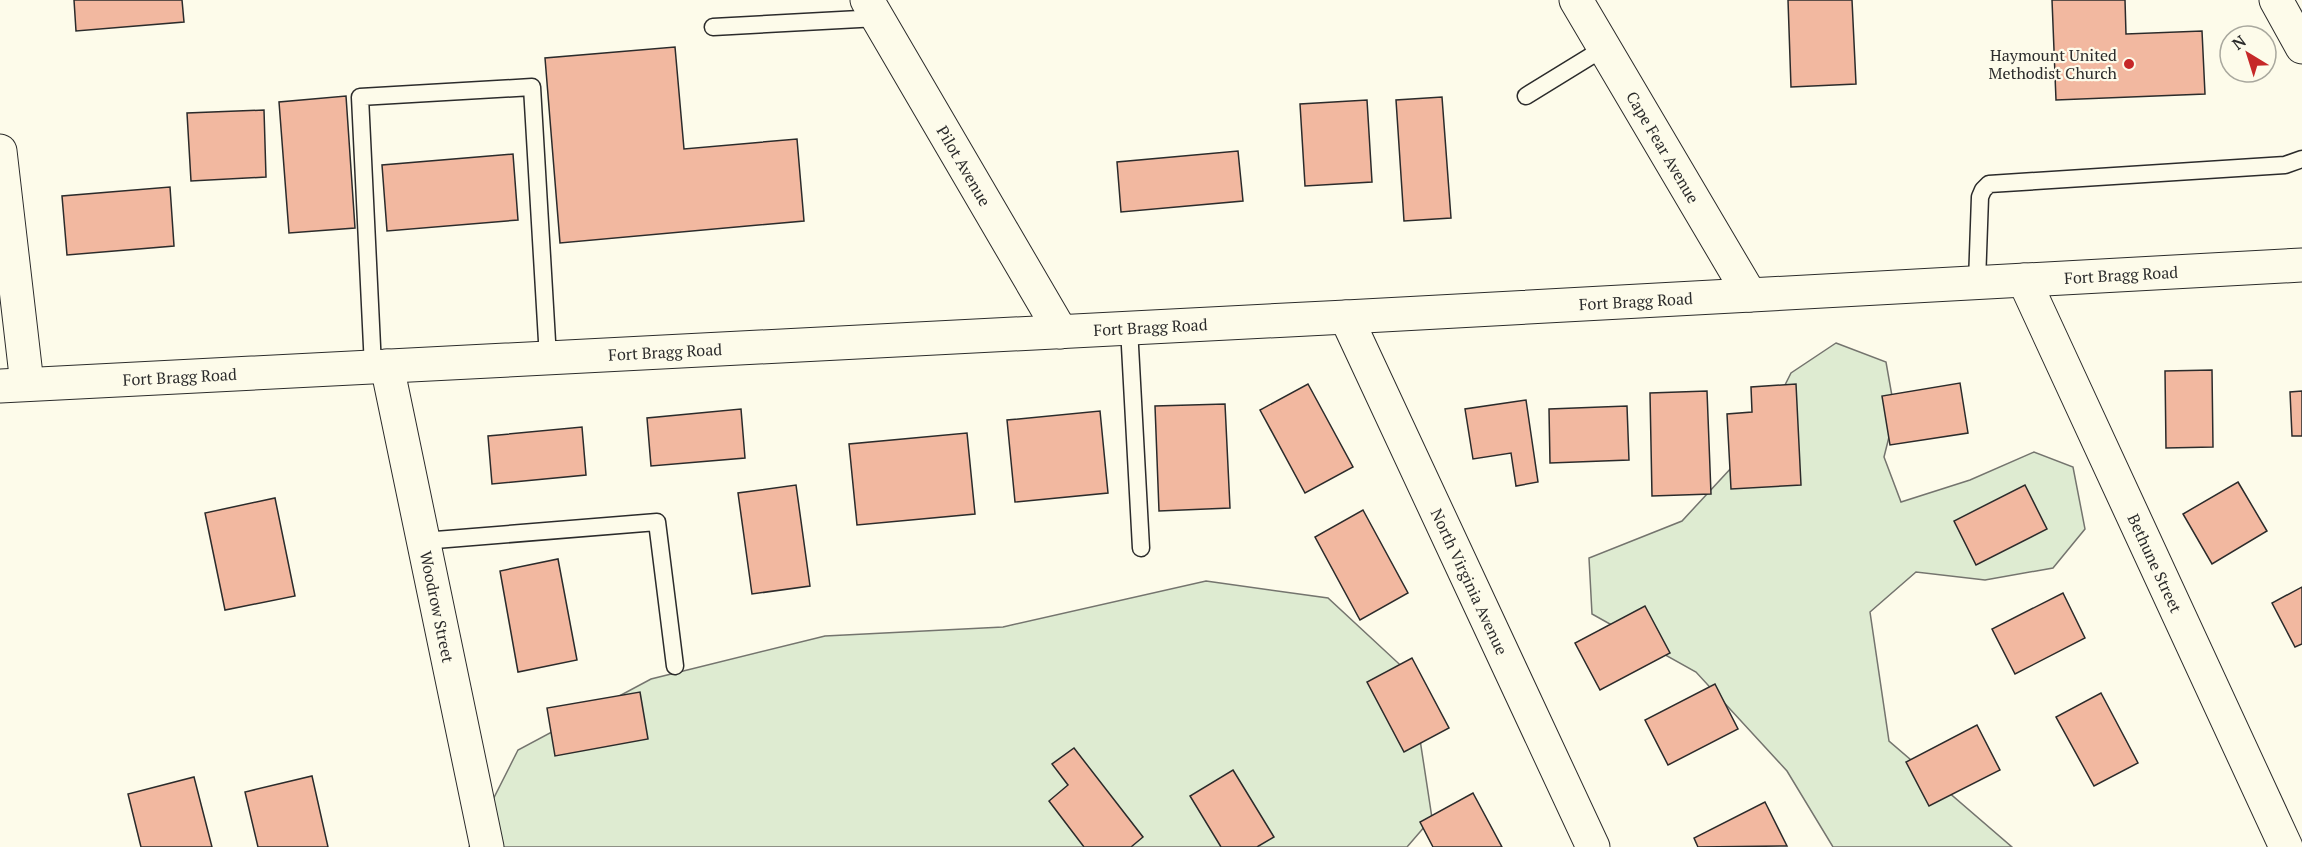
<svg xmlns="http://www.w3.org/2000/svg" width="2302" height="847" font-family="'PT Serif',serif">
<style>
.green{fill:#deebd1;stroke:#74746e;stroke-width:1.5}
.building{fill:#f2b8a0;stroke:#2b2b2b;stroke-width:1.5}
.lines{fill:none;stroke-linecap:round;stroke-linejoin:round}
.lane-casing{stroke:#2b2b2b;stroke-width:19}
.street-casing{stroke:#2b2b2b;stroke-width:35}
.secondary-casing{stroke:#2b2b2b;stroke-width:35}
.lane{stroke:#fdfbea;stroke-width:16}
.street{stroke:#fdfbea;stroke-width:33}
.secondary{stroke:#fdfbea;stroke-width:33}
.poi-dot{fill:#c62828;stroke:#fdfbea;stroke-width:2}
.labels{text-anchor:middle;stroke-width:4.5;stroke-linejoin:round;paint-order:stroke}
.poi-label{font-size:16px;fill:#2b2b2b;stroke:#fdfbea;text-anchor:end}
.street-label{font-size:16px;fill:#2b2b2b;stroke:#fdfbea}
</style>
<rect width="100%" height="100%" fill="#fdfbea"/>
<g class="green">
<polygon points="1836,343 1886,362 1895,413 1884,457 1901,502 1970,480 2034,452 2073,467 2085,529 2053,568 1985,580 1916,572 1870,612 1889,741 2012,847 1833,847 1787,771 1696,672 1592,614 1589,558 1682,521 1758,439 1791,373"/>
<polygon points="1206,581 1328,598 1410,674 1432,818 1407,847 469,847 518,750 651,679 825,636 1003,627"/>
</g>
<g class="building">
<polygon points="74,0 182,0 184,22 76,31"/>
<polygon points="1788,0 1852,0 1856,84 1791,87"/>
<polygon points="2052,0 2125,0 2126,34 2202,31 2205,94 2056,100"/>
<polygon points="675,47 684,149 797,139 804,221 560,243 545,58"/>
<polygon points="346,96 355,228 289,233 279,102"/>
<polygon points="1442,97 1451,218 1404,221 1396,100"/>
<polygon points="1367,100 1372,182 1305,186 1300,104"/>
<polygon points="264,110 266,177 191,181 187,113"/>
<polygon points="1238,151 1243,201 1121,212 1117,162"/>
<polygon points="513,154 518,220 387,231 382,165"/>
<polygon points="170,187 174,246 67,255 62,196"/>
<polygon points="2212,370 2213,447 2166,448 2165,371"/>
<polygon points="1960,383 1968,433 1890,445 1882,396"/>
<polygon points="1308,384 1353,467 1305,493 1260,410"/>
<polygon points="1796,384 1801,485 1731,489 1727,414 1752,412 1751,387"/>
<polygon points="1707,391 1711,494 1652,496 1650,393"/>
<polygon points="2302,391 2302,436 2292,436 2290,392"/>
<polygon points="1526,400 1538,482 1516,486 1511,453 1473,459 1465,409"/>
<polygon points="1225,404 1230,508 1159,511 1155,406"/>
<polygon points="1627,406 1629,460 1550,463 1549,409"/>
<polygon points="741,409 745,458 651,466 647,418"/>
<polygon points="1100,411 1108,493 1015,502 1007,420"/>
<polygon points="582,427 586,475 492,484 488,436"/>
<polygon points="967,433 975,514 857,525 849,444"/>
<polygon points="2238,482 2267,531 2212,564 2183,514"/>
<polygon points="796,485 810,586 752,594 738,493"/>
<polygon points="2025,485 2047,529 1976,565 1954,521"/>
<polygon points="275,498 295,596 225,610 205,513"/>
<polygon points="1363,510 1408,593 1360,620 1315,537"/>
<polygon points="558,559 577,660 518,672 500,571"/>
<polygon points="2302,587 2302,644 2295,647 2272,603"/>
<polygon points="2063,593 2085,638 2015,674 1992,629"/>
<polygon points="1645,606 1670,653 1600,690 1575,643"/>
<polygon points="1412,658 1449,728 1404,752 1367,682"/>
<polygon points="1715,684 1738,729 1668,765 1645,720"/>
<polygon points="640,692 648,739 555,756 547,708"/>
<polygon points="2101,693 2138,763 2094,786 2056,717"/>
<polygon points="1977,725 2000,770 1929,806 1906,762"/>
<polygon points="1074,748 1143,837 1131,847 1084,847 1049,801 1068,785 1052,764"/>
<polygon points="1233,770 1274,837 1257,847 1221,847 1190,796"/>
<polygon points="312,776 328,847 258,847 245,792"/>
<polygon points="194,777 212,847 141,847 128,794"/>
<polygon points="1473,793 1502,847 1433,847 1420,822"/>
<polygon points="1765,802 1787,846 1698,847 1694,838"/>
</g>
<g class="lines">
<defs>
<g id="lane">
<polyline points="713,27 878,18"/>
<polyline points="1526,96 1604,48"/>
<polyline points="1977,282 1980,197 1983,190 1989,184 2285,165 2302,159"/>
<polyline points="1129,328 1141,548"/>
<polyline points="373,367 360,97 532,87 548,358"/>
<polyline points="423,541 657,522 675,666"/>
</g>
<g id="street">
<path id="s1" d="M867,0L1061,332"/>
<path id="s2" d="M1576,0L1750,295"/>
<polyline points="2276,0 2302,47"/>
<polyline points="0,151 27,384"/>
<path id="s3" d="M2024,280L2286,847"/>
<path id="s4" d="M1346,317L1593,847"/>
</g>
<g id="secondary">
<path id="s5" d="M387,366L487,847"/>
<path id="s6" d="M0,386L1346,317L2302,265"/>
</g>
</defs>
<use href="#lane" class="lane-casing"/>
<use href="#street" class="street-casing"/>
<use href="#secondary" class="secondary-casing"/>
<use href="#lane" class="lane"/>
<use href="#street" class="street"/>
<use href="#secondary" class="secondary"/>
</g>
<circle class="poi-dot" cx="2129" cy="64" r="6"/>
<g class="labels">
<g class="poi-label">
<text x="2117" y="61">Haymount United<tspan x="2117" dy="18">Methodist Church</tspan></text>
</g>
<g class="street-label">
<text dy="6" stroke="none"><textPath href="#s2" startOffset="171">Cape Fear Avenue</textPath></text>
<text dy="6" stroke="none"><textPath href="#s1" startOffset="192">Pilot Avenue</textPath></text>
<text dy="6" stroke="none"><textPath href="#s6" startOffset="2124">Fort Bragg Road</textPath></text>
<text dy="6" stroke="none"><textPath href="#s6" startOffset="1638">Fort Bragg Road</textPath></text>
<text dy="6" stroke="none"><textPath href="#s6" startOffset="1152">Fort Bragg Road</textPath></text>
<text dy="6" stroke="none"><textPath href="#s6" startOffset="666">Fort Bragg Road</textPath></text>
<text dy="6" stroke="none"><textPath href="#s6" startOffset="180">Fort Bragg Road</textPath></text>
<text dy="6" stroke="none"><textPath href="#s3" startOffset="312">Bethune Street</textPath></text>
<text dy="6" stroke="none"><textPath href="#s4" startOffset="292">North Virginia Avenue</textPath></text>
<text dy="6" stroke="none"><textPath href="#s5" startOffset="246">Woodrow Street</textPath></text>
</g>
</g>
<g transform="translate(2248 54) rotate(322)"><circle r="28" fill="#fdfbea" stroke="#a9a89e" stroke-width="1.5"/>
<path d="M0-4.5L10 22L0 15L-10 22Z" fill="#c62828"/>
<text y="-9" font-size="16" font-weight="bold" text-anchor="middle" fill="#2b2b2b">N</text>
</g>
</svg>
